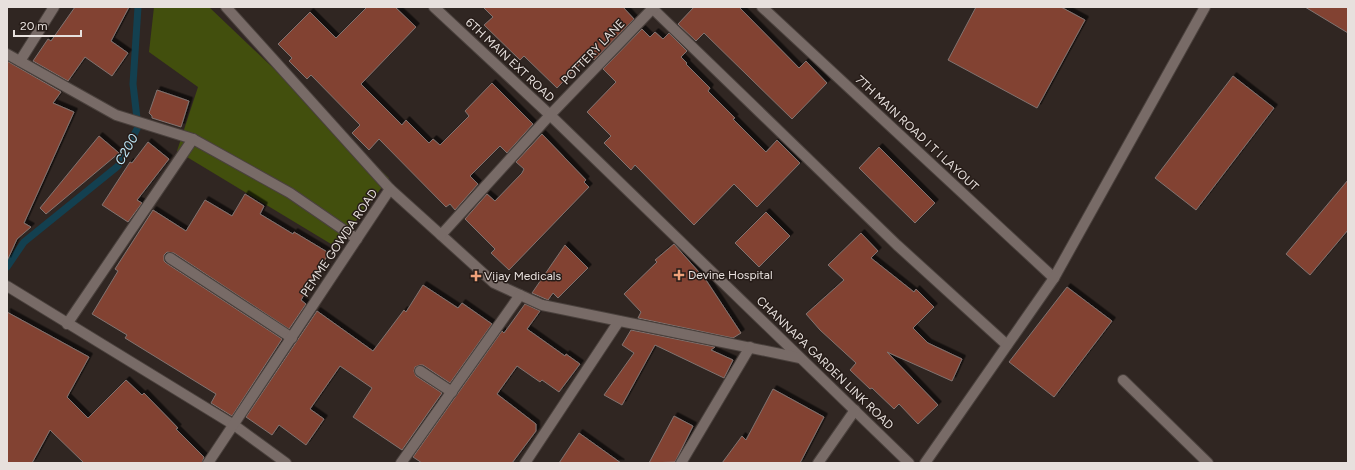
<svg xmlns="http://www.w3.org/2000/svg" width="1355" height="470" font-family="Figtree,sans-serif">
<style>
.green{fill:#424f0d}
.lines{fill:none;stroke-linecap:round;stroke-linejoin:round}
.stream{stroke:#134050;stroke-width:7}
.building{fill:#824232;stroke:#817370;filter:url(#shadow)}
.minor-casing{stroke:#4a413d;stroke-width:12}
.minor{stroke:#786b67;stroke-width:10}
.poi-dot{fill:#f0a27a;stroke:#261c18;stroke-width:1.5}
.labels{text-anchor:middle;stroke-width:3;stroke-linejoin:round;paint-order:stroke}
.street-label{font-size:12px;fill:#e7e0dd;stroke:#261c18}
.poi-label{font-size:12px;fill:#e7e0dd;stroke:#261c18;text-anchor:start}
.water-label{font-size:13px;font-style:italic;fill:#c1eafb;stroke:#261c18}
</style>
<defs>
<filter id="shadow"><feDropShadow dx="3.5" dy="-3.5" stdDeviation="0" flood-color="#0009"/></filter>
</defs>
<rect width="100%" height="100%" fill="#302622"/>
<polygon class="green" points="154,7 209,7 389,178 336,247 177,151 198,87 149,52"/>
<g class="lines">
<polyline class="stream" points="7,267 24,242 118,166 138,127 133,84 138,7"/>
</g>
<g class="building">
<polygon points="75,7 129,7 111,41 128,53 112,76 85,57 68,81 33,61 48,39 51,41"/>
<polygon points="367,7 395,7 416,27 361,84 402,125 406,120 429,143 433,139 440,145 469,116 465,111 492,83 533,124 507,153 500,146 470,176 478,184 455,210 450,204 446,207 379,139 369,150 352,133 360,125 311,75 307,79 289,61 292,58 278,44 310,12 336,38"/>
<polygon points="483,7 623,7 634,19 594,60 589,55 557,88 524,56 520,60 484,25 493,17"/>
<polygon points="694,7 739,7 799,68 806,61 827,83 792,119 704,33 696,41 678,24"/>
<polygon points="976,7 1061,7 1085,20 1037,108 948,60"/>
<polygon points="1305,7 1348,7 1348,33"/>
<polygon points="642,29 650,37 655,32 663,39 669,33 687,51 681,57 687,63 686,64 710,88 708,91 735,118 733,119 766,152 777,140 800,163 757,207 734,184 694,225 635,165 631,170 604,143 611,136 587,112 616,82 603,69"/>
<polygon points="7,61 61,92 53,103 74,112 24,223 31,227 17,239 7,261"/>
<polygon points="1233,76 1274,108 1196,210 1155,178"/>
<polygon points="157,90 189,101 181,127 152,118 152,116 149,113"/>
<polygon points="542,134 586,180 584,182 589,187 509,270 491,253 495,249 465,219 487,194 495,201 522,173 524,169 516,162"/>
<polygon points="99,136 119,153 46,214 40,208"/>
<polygon points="148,142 169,159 137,200 142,203 128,222 102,205 130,162 132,163"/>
<polygon points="879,147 935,203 915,223 859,168"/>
<polygon points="1348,180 1348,230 1310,275 1286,254"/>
<polygon points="245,194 264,206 260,214 293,234 294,232 329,253 301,300 306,304 289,329 174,253 167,252 164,255 164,261 166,263 282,339 232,416 211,403 216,394 125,338 127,335 92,314 118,271 115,269 153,210 186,231 205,200 232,216"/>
<polygon points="766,212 790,236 759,267 735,243"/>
<polygon points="861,233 878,251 871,258 914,292 916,289 934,307 913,328 928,343 962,359 952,381 887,352 938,405 918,424 899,404 894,409 872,388 870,389 850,370 856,363 820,330 806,314 844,280 828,265"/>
<polygon points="674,244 706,280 741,333 733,338 638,318 641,312 624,294 657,262 655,260"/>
<polygon points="565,245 588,268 558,298 553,293 548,300 532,293"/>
<polygon points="423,285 458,308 462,303 492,324 450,383 423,365 420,365 415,367 414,371 416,376 442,393 402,450 353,417 372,388 340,366 310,409 324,419 306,445 279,425 272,435 246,417 317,311 373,351 404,310 406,312"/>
<polygon points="1067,287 1112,321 1054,397 1009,362"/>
<polygon points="525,304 540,311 527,329 565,356 566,354 580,364 559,392 542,380 540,382 517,366 497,394 536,424 536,431 512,463 422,463 413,457 502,331 504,333"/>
<polygon points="7,312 89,357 67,397 88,418 126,380 142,395 144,393 178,428 176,429 204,457 202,463 84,463 50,430 32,463 7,463"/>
<polygon points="631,330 715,347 711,350 733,360 724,378 655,345 622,405 604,395 634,353 622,345"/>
<polygon points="773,389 824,417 800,463 722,463 742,436 746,440"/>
<polygon points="674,416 693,426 675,462 649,463"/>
<polygon points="579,433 621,463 559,463"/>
</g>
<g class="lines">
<defs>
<g id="minor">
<polyline points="226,7 390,189"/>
<polyline points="434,7 550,115 909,463"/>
<polyline points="651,7 897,245 1007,345"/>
<polyline points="762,7 1054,278"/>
<polyline points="7,54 116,115 193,139 290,193 357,239"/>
<polyline points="20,61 54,7"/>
<polyline points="441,235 494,283 542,305 800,358"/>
<polyline points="170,258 292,338"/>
<polyline points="7,286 234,425 286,463"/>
<polyline points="67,324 193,139"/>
<polyline points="420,371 452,392"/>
<polyline points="1123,380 1208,463"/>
<polyline points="208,463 390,189 441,235 550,115 654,7"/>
<polyline points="401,463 520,295"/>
<polyline points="525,463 619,321"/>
<polyline points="681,463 750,347"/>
<polyline points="818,463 855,410"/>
<polyline points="925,463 1054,278 1205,7"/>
</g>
</defs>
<use href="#minor" class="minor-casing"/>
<use href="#minor" class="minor"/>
</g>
<g class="poi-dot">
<path d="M677 269h4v4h4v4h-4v4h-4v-4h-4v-4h4z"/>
<path d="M474 270h4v4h4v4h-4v4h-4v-4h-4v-4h4z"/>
</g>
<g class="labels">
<g class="street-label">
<text transform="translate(593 52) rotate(-46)" y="4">POTTERY LANE</text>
<text transform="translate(510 60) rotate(43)" y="4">6TH MAIN EXT ROAD</text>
<text transform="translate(917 133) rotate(43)" y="4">7TH MAIN ROAD I T I LAYOUT</text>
<text transform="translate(339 243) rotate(-56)" y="4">PEMME GOWDA ROAD</text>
<text transform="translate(825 363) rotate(44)" y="4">CHANNAPA GARDEN LINK ROAD</text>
</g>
<g class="poi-label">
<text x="688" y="279">Devine Hospital</text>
<text x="484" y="280">Vijay Medicals</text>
</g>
<g class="water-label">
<text transform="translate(126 149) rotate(-61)" y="5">C200</text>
</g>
</g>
<rect width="1355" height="470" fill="none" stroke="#e7e0dd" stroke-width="16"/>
<path d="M14 30v6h67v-6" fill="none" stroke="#e7e0dd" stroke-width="2"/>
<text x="20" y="30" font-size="12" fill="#e7e0dd" stroke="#261c18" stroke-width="3" paint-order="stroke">20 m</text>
</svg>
